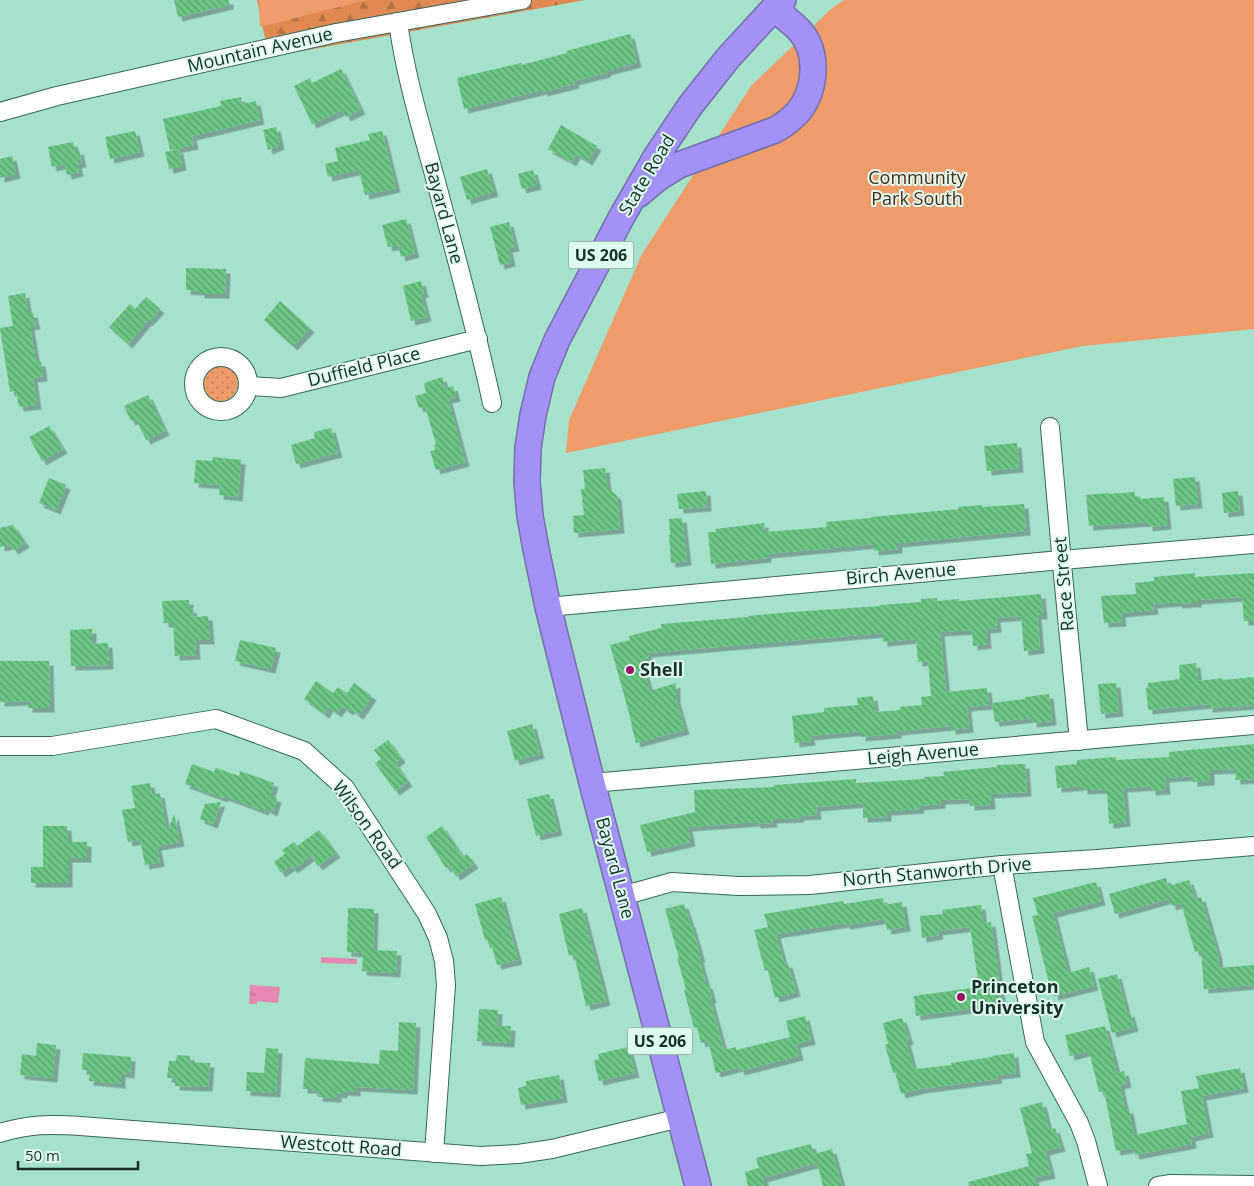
<svg xmlns="http://www.w3.org/2000/svg" width="1254" height="1186" font-family="'Open Sans',sans-serif">
<style>
.grass{fill:url(#grass-dots)}
.forest{fill:url(#forest-firs)}
.park{fill:#ee9c6a}
.water{fill:url(#water-ripples)}
.building{fill:url(#building-back-hatch);filter:url(#shadow)}
.lines{fill:none;stroke-linecap:round;stroke-linejoin:round}
.minor-casing{stroke:#316a59;stroke-width:20}
.highway-casing{stroke:#736fad;stroke-width:28}
.minor{stroke:#fff;stroke-width:18}
.highway{stroke:#a491f5;stroke-width:25}
.poi-dot{fill:#9b1264;stroke:#defbf0;stroke-width:2}
.labels{text-anchor:middle;stroke-width:4;stroke-linejoin:round;paint-order:stroke}
.shield{fill:#defbf0;stroke:#536c63;stroke-width:1}
.shield-label{font-size:16px;font-weight:bold;fill:#172f27}
.street-label{font-size:18px;fill:#172f27;stroke:#defbf0}
.park-label{font-size:18px;fill:#4e2a14;stroke:#defbf0}
.poi-label{font-size:18px;font-weight:bold;fill:#172f27;stroke:#defbf0;text-anchor:start}
</style>
<defs>
<pattern id="grass-dots" width="8" height="8" patternUnits="userSpaceOnUse" patternTransform="scale(1.25)"><rect width="8" height="8" fill="#ee9c6a"/><path d="M2 2h.1M6 6h.1" fill="none" stroke="#c08057" stroke-width="1.8" stroke-linecap="round"/></pattern>
<pattern id="forest-firs" width="22" height="20" patternUnits="userSpaceOnUse" patternTransform="scale(1.25)"><rect width="22" height="20" fill="#e08952"/><path d="M5 1l3.5 6h-7zM16 11l3.5 6h-7z" fill="#b57044"/></pattern>
<pattern id="water-ripples" width="26" height="14" patternUnits="userSpaceOnUse" patternTransform="scale(1.25)"><rect width="26" height="14" fill="#e788b4"/><path d="M2 4q2-2 4 0t4 0M15 11q2-2 4 0t4 0" fill="none" stroke="#ba7092"/></pattern>
<pattern id="building-back-hatch" width="6" height="6" patternUnits="userSpaceOnUse" patternTransform="scale(1.25)"><rect width="6" height="6" fill="#6cc685"/><path d="M-1 5l2 2M0 0l6 6M5-1l2 2" fill="none" stroke="#58a16d"/></pattern>
<filter id="shadow"><feDropShadow dx="4.5" dy="4.5" stdDeviation="0" flood-color="#0004"/></filter>
</defs>
<rect width="100%" height="100%" fill="#a6e1cc"/>
<circle class="grass" cx="220" cy="383" r="18"/>
<polygon class="forest" points="257,0 585,0 269,57"/>
<g class="park">
<polygon points="259,0 367,0 260,27"/>
<polygon points="844,0 1254,0 1254,329 1083,346 566,453 569,420 642,254 751,86 832,8"/>
</g>
<g class="water">
<polygon points="321,957 357,959 357,964 321,963"/>
<polygon points="250,985 280,987 278,1003 257,1001 257,1004 249,1004"/>
</g>
<g class="building">
<polygon points="174,0 229,0 229,5 178,17"/>
<polygon points="630,34 637,63 606,71 606,73 574,81 575,84 543,92 543,90 464,109 457,78 521,63 521,65 567,53 566,51"/>
<polygon points="341,69 361,110 346,117 343,110 312,124 294,86 310,78 312,83"/>
<polygon points="241,97 242,104 256,101 260,120 192,136 194,145 170,150 163,119 221,106 220,101"/>
<polygon points="561,125 597,146 588,161 576,154 572,162 548,149"/>
<polygon points="276,127 280,145 268,150 263,130"/>
<polygon points="135,131 140,152 110,159 105,137"/>
<polygon points="382,131 396,188 365,195 359,170 328,177 325,164 338,161 335,148 370,140 368,134"/>
<polygon points="73,142 75,151 79,150 82,163 77,164 79,172 67,175 65,164 52,167 48,147"/>
<polygon points="179,149 182,166 169,169 165,152"/>
<polygon points="12,156 16,174 0,178 0,159"/>
<polygon points="487,169 494,192 467,200 460,177"/>
<polygon points="533,170 537,185 522,189 518,174"/>
<polygon points="406,219 415,253 401,257 398,245 388,247 382,225"/>
<polygon points="509,222 515,247 508,248 511,262 500,265 490,227"/>
<polygon points="186,268 226,269 225,294 200,294 200,291 186,290"/>
<polygon points="421,281 424,293 421,294 427,317 411,321 403,286"/>
<polygon points="25,293 28,313 33,313 36,325 30,326 36,362 41,362 43,377 33,378 37,405 19,407 16,391 10,392 0,328 13,326 8,296"/>
<polygon points="146,297 160,309 148,322 147,321 128,344 109,327 130,304 135,309"/>
<polygon points="280,301 310,328 293,346 264,320"/>
<polygon points="442,377 445,388 453,386 456,397 448,399 465,462 436,470 430,451 435,450 434,445 436,444 425,406 419,408 415,396 426,393 424,383"/>
<polygon points="148,395 165,431 146,440 136,419 131,421 124,406"/>
<polygon points="49,426 63,449 42,461 29,437"/>
<polygon points="331,428 338,453 296,464 291,445 315,438 314,432"/>
<polygon points="1017,443 1019,468 987,471 984,446"/>
<polygon points="213,457 241,460 238,497 219,495 220,485 194,483 196,460 212,461"/>
<polygon points="605,468 607,487 617,496 620,529 574,533 573,516 584,515 581,489 585,489 583,470"/>
<polygon points="1195,477 1198,504 1176,506 1173,479"/>
<polygon points="49,478 66,485 56,510 39,503"/>
<polygon points="706,491 707,507 679,509 677,494"/>
<polygon points="1238,491 1240,511 1224,513 1222,493"/>
<polygon points="1135,492 1135,497 1141,497 1141,499 1164,497 1167,525 1148,527 1148,522 1089,526 1086,495 1108,493 1108,494"/>
<polygon points="1024,504 1026,531 898,543 898,549 874,551 874,544 767,554 767,558 711,564 708,532 716,532 715,529 764,523 765,532 827,527 826,522 871,518 871,517 959,509 958,507 982,505 983,507"/>
<polygon points="682,518 687,561 671,563 669,535 670,535 669,519"/>
<polygon points="13,525 25,543 14,550 10,545 0,547 0,528"/>
<polygon points="1195,573 1195,577 1254,573 1254,621 1244,621 1242,597 1197,600 1197,603 1190,603 1178,604 1178,602 1153,604 1154,610 1121,613 1122,622 1104,623 1101,596 1136,594 1135,583 1154,581 1154,577"/>
<polygon points="1041,594 1043,615 1037,615 1040,649 1024,651 1021,616 996,618 997,628 986,629 987,644 973,646 972,630 940,632 946,692 987,688 989,705 967,707 969,728 951,730 951,726 897,731 897,734 861,737 861,731 810,736 811,741 795,743 792,716 824,712 824,708 858,705 857,698 873,696 875,712 900,710 900,707 922,705 921,697 931,696 928,661 918,662 916,639 883,642 882,633 647,653 649,658 641,660 650,691 676,683 676,699 685,730 636,743 631,724 632,724 610,645 630,640 629,636 661,628 661,624 748,617 748,616 792,612 880,606 880,605 921,602 921,599 937,598 937,601 959,599 959,601"/>
<polygon points="189,600 189,609 192,608 193,617 208,616 210,640 195,640 196,655 175,656 173,623 164,623 162,601"/>
<polygon points="92,629 92,644 108,643 109,665 71,666 70,630"/>
<polygon points="240,640 276,648 271,669 235,661"/>
<polygon points="0,661 49,661 50,708 28,708 28,701 0,702"/>
<polygon points="1196,663 1198,681 1223,678 1223,680 1254,677 1254,705 1208,708 1208,704 1148,710 1146,688 1148,687 1148,683 1180,679 1179,665"/>
<polygon points="316,681 333,693 338,687 347,693 354,683 372,696 359,715 350,709 349,711 342,706 337,713 329,707 325,714 304,699"/>
<polygon points="1116,683 1119,712 1101,714 1098,684"/>
<polygon points="1049,694 1052,721 1032,723 1032,718 995,722 992,703 1025,699 1025,697"/>
<polygon points="532,724 540,754 515,761 507,731"/>
<polygon points="388,740 401,758 395,763 408,782 395,791 375,763 381,759 374,750"/>
<polygon points="1254,744 1254,779 1236,780 1235,769 1210,770 1210,781 1193,782 1193,776 1165,778 1166,790 1151,791 1151,786 1123,788 1126,822 1109,824 1107,789 1083,790 1083,786 1057,788 1055,766 1077,764 1077,760 1116,757 1116,760 1169,757 1169,752"/>
<polygon points="192,764 214,772 216,768 239,776 240,771 274,783 270,796 277,798 273,812 265,808 264,811 224,796 223,798 185,784"/>
<polygon points="1025,764 1027,792 990,794 991,805 970,806 970,799 941,800 941,804 919,806 920,809 887,811 887,817 863,818 863,803 816,807 817,815 799,816 800,818 772,819 773,823 756,824 756,822 688,827 691,842 647,852 640,825 695,812 694,790 774,787 774,785 856,779 856,783 924,779 924,777 944,776 943,772 997,767 997,765"/>
<polygon points="150,783 152,795 160,793 167,833 174,814 180,842 157,846 160,862 145,865 140,840 128,842 122,810 135,808 131,786"/>
<polygon points="549,794 558,831 536,836 527,799"/>
<polygon points="221,802 213,824 200,819 205,804"/>
<polygon points="43,826 67,826 68,842 87,842 87,858 68,858 68,883 31,883 31,867 43,867"/>
<polygon points="442,826 463,857 467,854 474,864 456,876 449,866 446,868 426,837"/>
<polygon points="319,830 336,853 318,866 311,856 293,869 291,866 281,873 274,862 285,854 282,850 294,842 297,846"/>
<polygon points="1166,878 1168,886 1189,880 1195,899 1201,897 1218,955 1219,968 1254,965 1254,985 1204,989 1201,950 1195,952 1181,903 1172,906 1169,899 1115,914 1109,894"/>
<polygon points="1096,882 1101,901 1053,913 1068,973 1089,967 1094,986 1054,996 1053,990 1051,991 1032,916 1038,915 1033,898"/>
<polygon points="501,897 518,960 497,965 492,947 490,948 487,939 485,940 475,904"/>
<polygon points="883,898 884,905 902,902 906,927 887,930 885,919 846,925 845,923 776,934 784,964 788,963 796,992 775,998 768,970 765,971 754,930 768,927 764,914 843,901 844,904"/>
<polygon points="684,904 690,923 691,923 701,958 699,958 706,984 708,984 712,999 710,999 724,1050 736,1047 736,1050 790,1037 786,1021 805,1016 811,1040 796,1044 799,1056 740,1071 739,1067 716,1073 708,1041 701,1043 697,1027 694,1028 684,990 686,989 677,958 679,958 665,909"/>
<polygon points="981,905 983,923 991,922 1001,997 997,998 998,1005 916,1016 914,996 979,987 970,927 938,931 939,935 922,938 920,916 943,914 942,910"/>
<polygon points="348,908 374,909 373,950 397,951 396,973 362,971 363,953 347,952"/>
<polygon points="582,908 606,1001 586,1006 574,954 569,956 559,914"/>
<polygon points="1117,974 1127,1013 1130,1012 1134,1027 1112,1033 1098,979"/>
<polygon points="479,1009 498,1010 497,1026 511,1026 510,1043 477,1041"/>
<polygon points="902,1018 909,1040 906,1041 913,1066 915,1066 916,1069 952,1065 951,1063 992,1057 992,1056 1014,1053 1016,1073 997,1075 998,1079 921,1089 901,1094 895,1072 893,1073 885,1045 888,1044 883,1023"/>
<polygon points="399,1022 416,1023 413,1090 356,1087 356,1092 343,1091 343,1094 337,1093 337,1098 318,1097 319,1091 312,1091 313,1089 303,1089 305,1058 379,1064 380,1050 398,1051"/>
<polygon points="1105,1026 1117,1073 1124,1071 1127,1083 1120,1085 1125,1109 1129,1109 1134,1135 1187,1124 1181,1091 1199,1088 1196,1076 1240,1068 1244,1088 1202,1096 1209,1133 1191,1137 1192,1144 1135,1155 1133,1148 1116,1151 1104,1091 1099,1092 1089,1051 1070,1056 1065,1035"/>
<polygon points="37,1043 56,1045 53,1078 20,1075 22,1054 36,1056"/>
<polygon points="628,1047 635,1073 599,1081 594,1061 599,1059 598,1054"/>
<polygon points="266,1048 278,1049 276,1093 246,1091 247,1072 264,1073"/>
<polygon points="83,1053 131,1057 130,1074 121,1073 121,1084 89,1081 90,1070 82,1070"/>
<polygon points="177,1055 190,1056 190,1062 210,1063 208,1087 175,1086 175,1078 167,1078 169,1061 176,1061"/>
<polygon points="559,1075 563,1098 521,1105 518,1088 526,1086 526,1081"/>
<polygon points="1042,1102 1049,1130 1055,1128 1061,1147 1045,1151 1051,1174 1034,1178 1037,1186 969,1186 968,1182 1029,1166 1026,1154 1032,1153 1020,1108"/>
<polygon points="811,1144 814,1154 832,1149 842,1186 823,1186 817,1163 763,1178 765,1186 748,1186 745,1172 759,1168 756,1158"/>
</g>
<g class="lines">
<defs>
<g id="minor">
<path d="M398,22C405,74 421,127 435,178C455,253 476,328 492,403"/>
<polyline points="0,112 57,96 336,33 522,0"/>
<circle cx="221" cy="384" r="27"/>
<polyline points="249,386 281,388 478,339"/>
<polyline points="1050,427 1063,575 1079,741"/>
<polyline points="548,607 1050,561 1254,544"/>
<polyline points="0,746 52,746 216,719 304,751 345,788 427,914 438,938 444,961 446,985 434,1153"/>
<polyline points="592,783 1254,725"/>
<polyline points="1002,865 1035,1042 1079,1123 1086,1141 1098,1186"/>
<polyline points="622,896 672,882 739,886 810,885 1002,865 1097,859 1254,846"/>
<path d="M0,1133C29,1124 50,1124 80,1126L480,1156L518,1154L552,1149L680,1118"/>
<polyline points="1158,1186 1171,1184 1254,1185"/>
</g>
<g id="highway">
<path d="M639,194L658,178L679,165L775,130C784,125 792,119 799,111C816,89 819,53 800,31C793,23 782,16 774,8"/>
<polyline points="698,1186 592,783 548,607 536,549 530,516 527,482 528,448 533,415 542,377 557,340 621,218 656,157 690,106 728,58 774,8 783,0"/>
</g>
</defs>
<use href="#minor" class="minor-casing"/>
<use href="#highway" class="highway-casing"/>
<use href="#minor" class="minor"/>
<use href="#highway" class="highway"/>
</g>
<g class="poi-dot">
<circle cx="630" cy="670" r="5"/>
<circle cx="961" cy="997" r="5"/>
</g>
<g class="labels">
<g class="shield">
<rect x="568.5" y="241.5" width="65" height="27" rx="4"/>
<rect x="627.5" y="1027.5" width="65" height="27" rx="4"/>
</g>
<g class="shield-label">
<text x="601" y="261">US 206</text>
<text x="660" y="1047">US 206</text>
</g>
<g class="street-label">
<text transform="translate(260 50) rotate(-13)" y="6">Mountain Avenue</text>
<text transform="translate(647 175) rotate(-59)" y="6">State Road</text>
<text transform="translate(444 213) rotate(75)" y="6">Bayard Lane</text>
<text transform="translate(364 367) rotate(-14)" y="6">Duffield Place</text>
<text transform="translate(901 574) rotate(-5)" y="6">Birch Avenue</text>
<text transform="translate(1064 584) rotate(-95)" y="6">Race Street</text>
<text transform="translate(923 754) rotate(-5)" y="6">Leigh Avenue</text>
<text transform="translate(367 825) rotate(54)" y="6">Wilson Road</text>
<text transform="translate(615 868) rotate(75)" y="6">Bayard Lane</text>
<text transform="translate(937 872) rotate(-5)" y="6">North Stanworth Drive</text>
<text transform="translate(341 1146) rotate(4)" y="6">Westcott Road</text>
</g>
<g class="park-label">
<text x="917" y="184">Community<tspan x="917" dy="21">Park South</tspan></text>
</g>
<g class="poi-label">
<text x="640" y="676">Shell</text>
<text x="971" y="993">Princeton<tspan x="971" dy="21">University</tspan></text>
</g>
</g>
<path d="M18 1161v8h120v-8" fill="none" stroke="#172f27" stroke-width="2.5"/>
<text x="25" y="1161" font-size="15" fill="#172f27" stroke="#defbf0" stroke-width="4" paint-order="stroke">50 m</text>
</svg>
